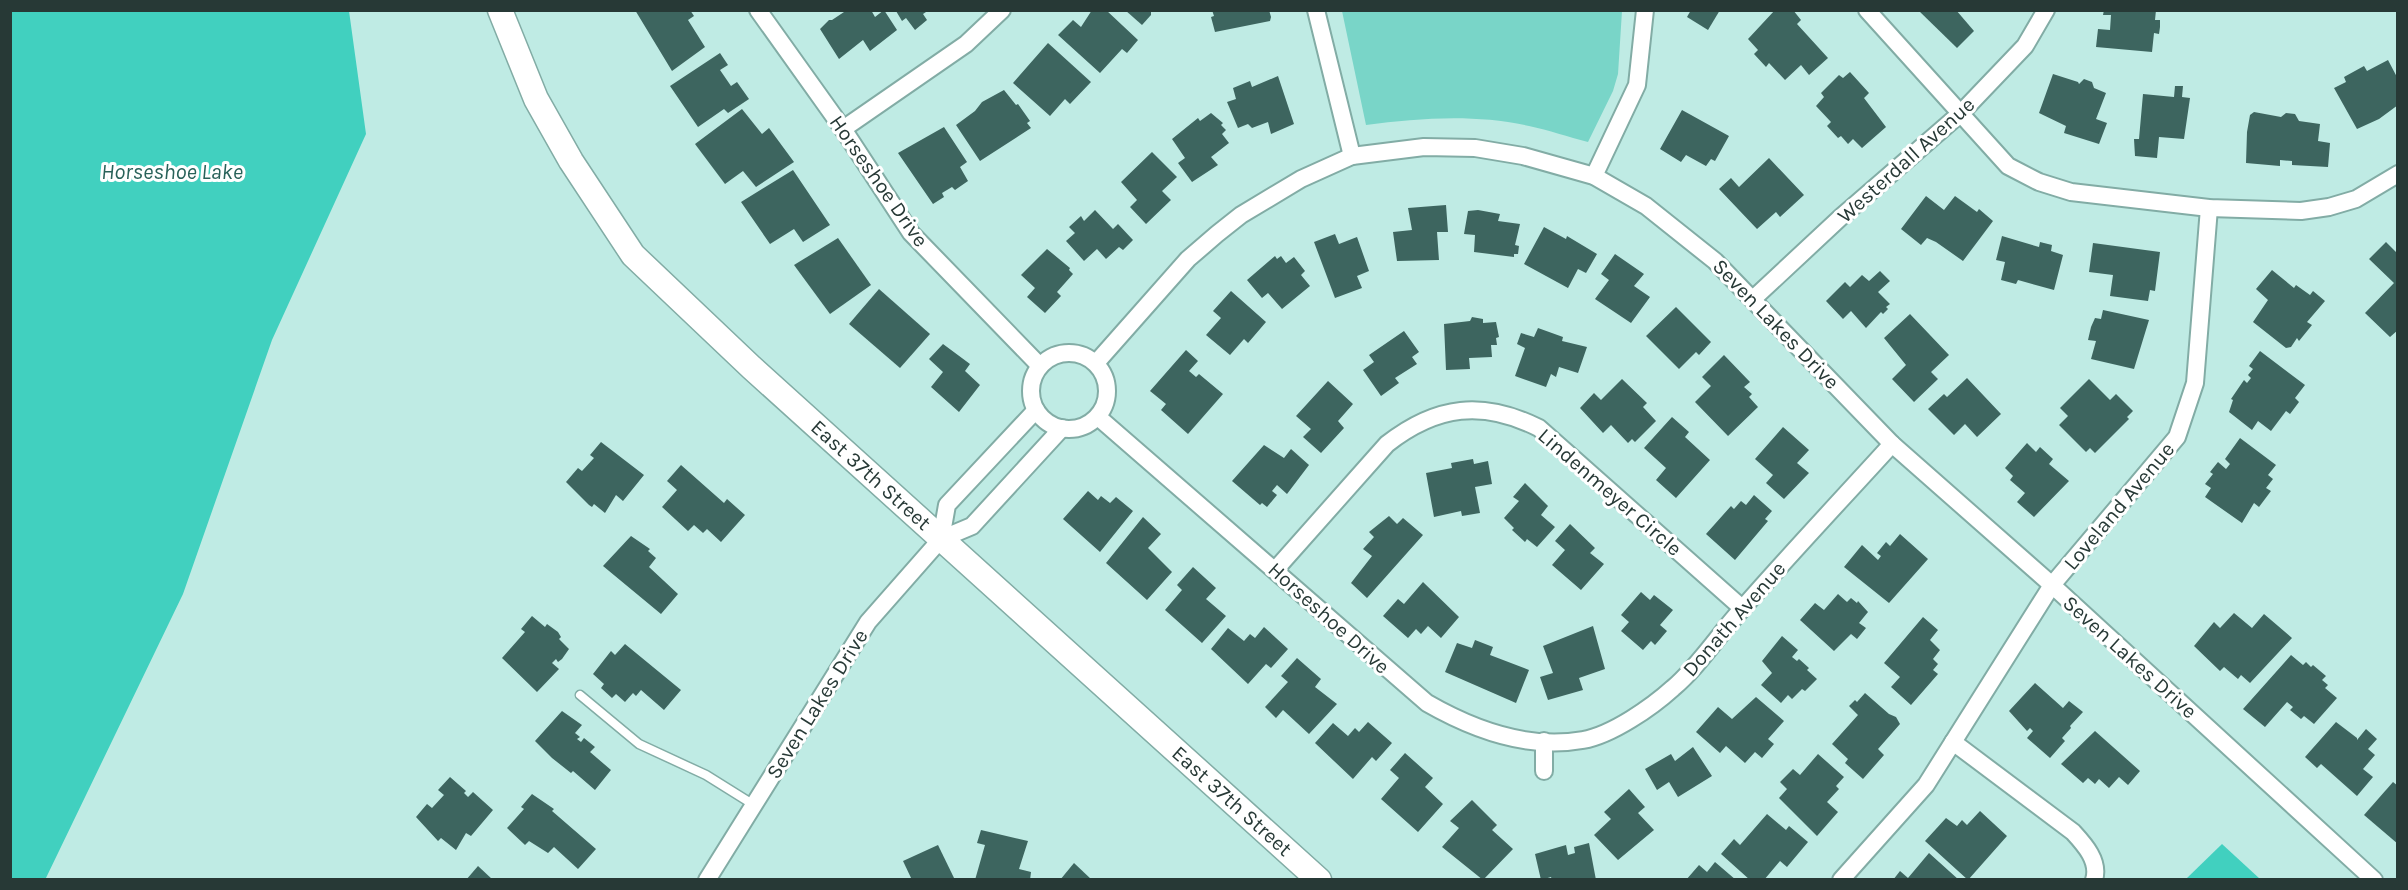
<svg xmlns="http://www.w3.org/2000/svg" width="2408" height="890" font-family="Karla,sans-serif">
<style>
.green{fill:#79d5c8}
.water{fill:#41d0bf}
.building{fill:#3d655f}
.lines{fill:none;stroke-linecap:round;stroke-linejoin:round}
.lane-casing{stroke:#82aca5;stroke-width:11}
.street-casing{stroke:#82aca5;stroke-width:20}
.secondary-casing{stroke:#82aca5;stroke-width:27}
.lane{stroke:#fff;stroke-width:8}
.street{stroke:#fff;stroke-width:16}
.secondary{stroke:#fff;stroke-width:24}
.labels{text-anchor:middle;stroke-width:6;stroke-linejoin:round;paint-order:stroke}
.street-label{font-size:21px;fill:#273936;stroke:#fff}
.water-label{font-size:22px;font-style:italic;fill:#29625a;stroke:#fff}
</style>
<rect width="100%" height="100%" fill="#bfebe4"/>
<path class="green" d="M1342,11H1622L1618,74L1613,91L1588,142C1568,137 1549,130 1529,126C1475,114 1420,118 1366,125Z"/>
<g class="water">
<polygon points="10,11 349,11 366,134 272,340 183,594 45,880 10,879"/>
<polygon points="2222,844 2260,879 2186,879"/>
</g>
<g class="building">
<polygon points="635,10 690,10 694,16 688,20 705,47 672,71"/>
<polygon points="847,10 871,10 875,17 884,10 897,30 870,51 863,40 839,59 820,29 829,20 832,20"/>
<polygon points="929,10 923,14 927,20 915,30 906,18 902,21 896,11"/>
<polygon points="1092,10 1106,10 1138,40 1127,53 1122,49 1100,73 1058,35 1073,20 1081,27"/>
<polygon points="1125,10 1151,10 1151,15 1142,25"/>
<polygon points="1212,10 1269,10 1271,17 1270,21 1215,32 1211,17 1214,16"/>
<polygon points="1691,10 1720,10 1708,30 1687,17"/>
<polygon points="1775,10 1793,10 1801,20 1797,24 1828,58 1809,75 1801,65 1785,80 1769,63 1766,67 1754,54 1758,50 1748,39"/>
<polygon points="1918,10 1956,10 1974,31 1957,48"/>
<polygon points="2104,10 2156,10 2155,20 2160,20 2160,27 2159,34 2154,33 2152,52 2096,47 2098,29 2110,30 2111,15 2103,15"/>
<polygon points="1048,43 1091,82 1070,104 1065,99 1050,116 1013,83"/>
<polygon points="720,53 728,65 720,70 731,86 737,82 749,99 728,113 724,109 698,127 670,86"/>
<polygon points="2388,60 2398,79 2398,105 2379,119 2357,129 2334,88 2346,82 2344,77 2364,66 2367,71"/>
<polygon points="1850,72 1869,93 1864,98 1886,127 1862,148 1853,139 1848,144 1841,136 1838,138 1827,126 1831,122 1816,106 1824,97 1821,93 1839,75 1843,78"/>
<polygon points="2053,74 2078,82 2079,84 2084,79 2092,82 2094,88 2106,93 2096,119 2107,123 2099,144 2064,133 2066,126 2039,113"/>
<polygon points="1278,76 1294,124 1271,134 1268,122 1252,128 1248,124 1238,128 1227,102 1236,99 1233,88 1250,81 1252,87"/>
<polygon points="2175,86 2183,86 2182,97 2190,98 2184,139 2159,137 2157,158 2135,156 2134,139 2139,139 2143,94 2174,97"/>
<polygon points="1004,90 1016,105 1018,104 1030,121 1027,123 1031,128 980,161 956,125 975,111 982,102"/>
<polygon points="742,109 762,134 769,128 794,162 756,187 743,171 725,184 695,144"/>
<polygon points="1682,110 1729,136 1715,161 1711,159 1706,166 1686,155 1681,162 1660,149"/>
<polygon points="2254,112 2281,117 2286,113 2295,114 2299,121 2320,124 2318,141 2330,143 2328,167 2292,165 2292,161 2280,160 2280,166 2246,163 2247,132 2250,115"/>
<polygon points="1211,113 1223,123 1221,125 1226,130 1222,134 1229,143 1211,157 1218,165 1192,182 1178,163 1185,158 1172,139 1198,118 1200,121"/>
<polygon points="944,127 967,162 960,167 968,181 955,190 952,187 942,193 944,197 933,204 898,153"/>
<polygon points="1152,152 1177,177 1162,191 1171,200 1146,224 1130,207 1137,200 1121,182"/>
<polygon points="1769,158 1804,195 1780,217 1776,212 1757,229 1719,189 1731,178 1739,187"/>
<polygon points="793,170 830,225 803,242 794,229 770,244 741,202"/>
<polygon points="1926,196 1944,210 1955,196 1977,212 1979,209 1993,221 1963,261 1936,242 1927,238 1921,245 1901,229"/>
<polygon points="1446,205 1448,232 1437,232 1439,260 1397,261 1393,232 1412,230 1408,208"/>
<polygon points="1095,210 1113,229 1118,224 1133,240 1123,250 1119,247 1106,259 1097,249 1084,261 1066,241 1075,233 1069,227 1081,216 1084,221"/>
<polygon points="1478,210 1500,214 1498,221 1520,224 1515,245 1519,246 1518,254 1514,254 1514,257 1474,252 1475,235 1464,234 1468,211"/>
<polygon points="1544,227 1566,239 1567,236 1597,254 1586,273 1578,269 1568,288 1524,264"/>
<polygon points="1335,234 1339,244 1357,237 1369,271 1357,276 1362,288 1335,298 1314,242"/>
<polygon points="2002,236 2039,247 2040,242 2052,245 2051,251 2063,255 2054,290 2018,280 2016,284 2001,280 2005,262 1996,260"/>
<polygon points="838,238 871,285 830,314 794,265"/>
<polygon points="2386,242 2398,254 2398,330 2390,337 2365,313 2394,283 2369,259"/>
<polygon points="2093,243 2160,252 2155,291 2150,290 2148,301 2110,296 2113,275 2089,272"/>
<polygon points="1047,249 1070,268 1069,270 1073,274 1057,292 1061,296 1045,313 1027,297 1035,288 1021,275"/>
<polygon points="1615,254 1644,274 1634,286 1650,297 1631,323 1595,299 1609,280 1601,274"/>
<polygon points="1275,256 1277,259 1281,256 1286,263 1294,257 1305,271 1301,275 1310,286 1282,309 1268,293 1262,298 1247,280"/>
<polygon points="2272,270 2294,288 2296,285 2310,295 2313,291 2325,301 2307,322 2312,325 2299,341 2297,338 2291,347 2286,348 2253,322 2268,300 2256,289"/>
<polygon points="1880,271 1890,281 1878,292 1890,304 1886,307 1888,309 1883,314 1881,312 1866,328 1851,311 1843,319 1826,301 1845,282 1850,287 1862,275 1869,281"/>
<polygon points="879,289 930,334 900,368 849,324"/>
<polygon points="1231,291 1266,322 1248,343 1244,339 1230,355 1206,335 1221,318 1213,311"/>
<polygon points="1676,307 1711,342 1699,355 1696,352 1679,369 1646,336"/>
<polygon points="2103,310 2149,320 2134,369 2091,359 2096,341 2088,340 2091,327 2095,318 2101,319"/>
<polygon points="1910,314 1949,355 1931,372 1938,379 1914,402 1892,379 1906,365 1884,338"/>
<polygon points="1472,317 1483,319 1483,323 1496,322 1499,337 1496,338 1497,345 1491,345 1492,357 1469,358 1470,369 1446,370 1444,324 1470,321"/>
<polygon points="1538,328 1563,337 1562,341 1587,347 1578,373 1559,367 1556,377 1551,374 1546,387 1515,376 1525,348 1517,344 1521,333 1534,337"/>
<polygon points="1404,331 1419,352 1412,357 1417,364 1395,378 1399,383 1381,396 1363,370 1374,362 1369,355"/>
<polygon points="943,344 970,364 965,371 980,385 959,412 931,387 943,372 929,359"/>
<polygon points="1186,350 1198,361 1189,371 1196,377 1199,374 1223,394 1188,434 1161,410 1166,404 1150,391"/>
<polygon points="2260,351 2305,385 2295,398 2299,402 2290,414 2286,411 2271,431 2258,421 2252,430 2229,412 2233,400 2231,399 2244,380 2247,383 2251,378 2248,375 2253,369 2249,366"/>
<polygon points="1724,355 1750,382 1744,387 1752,394 1749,397 1758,407 1728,436 1695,402 1711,386 1702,377"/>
<polygon points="1967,378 2001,414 1977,437 1965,424 1954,435 1928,409 1944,394 1947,397"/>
<polygon points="1622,379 1647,403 1643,407 1656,421 1635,442 1632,439 1628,443 1611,425 1603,433 1580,408 1594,393 1601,400"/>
<polygon points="2089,379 2110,400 2116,394 2133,411 2127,417 2129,419 2095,453 2090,448 2086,452 2059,425 2068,416 2060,408"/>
<polygon points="1328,381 1353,404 1338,421 1344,428 1321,453 1303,437 1311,429 1296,416"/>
<polygon points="1672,417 1689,432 1685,437 1710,460 1676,498 1656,480 1666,468 1644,448"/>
<polygon points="1783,427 1809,450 1797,463 1809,473 1784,499 1766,483 1773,475 1755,459"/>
<polygon points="2240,438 2276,465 2268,475 2273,479 2266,488 2271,491 2259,507 2254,503 2242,523 2205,497 2211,488 2205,484 2213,474 2210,472 2218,462 2226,469 2230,464 2225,459"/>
<polygon points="601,442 644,475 623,501 616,495 605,513 594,504 592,507 589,505 566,482 578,468 582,471 594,458 590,455"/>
<polygon points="2027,443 2036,452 2040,447 2053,459 2049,464 2069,481 2034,517 2017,502 2025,493 2010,480 2013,476 2005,468"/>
<polygon points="1264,445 1284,458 1291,449 1309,465 1287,494 1277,485 1272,491 1277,495 1267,507 1262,503 1260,505 1232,481"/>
<polygon points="1473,459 1474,464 1488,461 1492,484 1475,487 1480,513 1462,516 1461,511 1434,517 1426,473 1452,468 1451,463"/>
<polygon points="681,465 724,503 727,499 745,515 721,542 707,529 703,533 694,525 688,531 662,507 677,490 667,481"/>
<polygon points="1525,483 1548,506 1541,515 1555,527 1537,547 1527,539 1525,542 1512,530 1514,528 1504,518 1519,501 1513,497"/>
<polygon points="1088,491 1098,500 1101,496 1110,503 1116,497 1133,511 1100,552 1063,519"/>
<polygon points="1754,495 1772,511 1765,519 1768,521 1735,560 1706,534 1731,506 1734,509 1741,501 1746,505"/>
<polygon points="1389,516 1397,524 1403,518 1423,535 1367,598 1351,583 1372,556 1363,549 1374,537 1369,532"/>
<polygon points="1143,517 1161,534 1148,548 1172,572 1147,600 1106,563"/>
<polygon points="1570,524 1595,548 1590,553 1604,564 1581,590 1552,565 1565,550 1555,541"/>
<polygon points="1900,534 1928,559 1889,603 1844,567 1862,545 1878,560 1881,556 1877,553 1886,542 1890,546"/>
<polygon points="631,536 650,549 648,551 656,558 649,567 678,594 661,614 603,566"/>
<polygon points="1193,567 1216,588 1206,599 1226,616 1202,643 1165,610 1182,590 1177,585"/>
<polygon points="1423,582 1459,617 1441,638 1428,626 1421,634 1416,629 1408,638 1383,616 1398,599 1404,604"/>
<polygon points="1641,592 1650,600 1654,595 1673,610 1660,625 1667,631 1655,645 1651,641 1643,650 1621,631 1629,622 1621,615"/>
<polygon points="1838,594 1847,602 1851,598 1857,603 1858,601 1868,612 1859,623 1866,628 1857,639 1851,634 1834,651 1800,620 1815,603 1824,610"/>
<polygon points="2234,613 2252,628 2264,614 2292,638 2250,683 2241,675 2238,679 2224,667 2220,671 2194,646 2214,622 2220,628"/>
<polygon points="532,616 545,627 547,624 558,632 561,637 559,639 569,649 562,659 558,662 556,659 552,663 559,669 537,692 502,658 525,632 521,629"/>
<polygon points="1923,617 1938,630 1930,640 1940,650 1933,659 1938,664 1933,670 1938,674 1911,705 1891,687 1900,677 1884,663"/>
<polygon points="1593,626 1605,669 1579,678 1583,690 1548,700 1540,677 1553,673 1543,646"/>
<polygon points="1264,627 1288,649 1271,668 1266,664 1248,684 1211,649 1228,628 1244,641 1250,634 1255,638"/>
<polygon points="1782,636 1798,650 1792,657 1797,661 1799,659 1809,668 1807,670 1817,679 1805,691 1802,689 1792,699 1788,695 1781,703 1761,685 1772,673 1762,661"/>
<polygon points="1475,640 1493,647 1490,655 1529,670 1516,703 1445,672 1457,643 1472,648"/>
<polygon points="625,644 681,690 664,710 641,690 636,696 633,693 625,702 616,694 612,698 601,688 604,684 593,674 611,651 615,655"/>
<polygon points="2291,655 2303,665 2306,662 2311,667 2313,665 2326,676 2322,680 2328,685 2325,688 2337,698 2314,724 2304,716 2301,719 2290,710 2293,707 2287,702 2265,727 2243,709"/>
<polygon points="1297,658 1321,679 1315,687 1337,704 1309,734 1283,710 1276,718 1265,707 1288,682 1281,676"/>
<polygon points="2035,683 2063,708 2069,701 2083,712 2070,726 2071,728 2062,738 2065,741 2050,758 2027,738 2033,731 2030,728 2027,731 2009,711"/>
<polygon points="1865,693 1889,714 1896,717 1900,724 1878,749 1884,755 1863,779 1845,763 1848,759 1832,744 1858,715 1849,706 1855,700 1857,702"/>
<polygon points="1756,697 1784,721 1768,739 1774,744 1762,758 1755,752 1745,763 1726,746 1720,753 1696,732 1718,707 1732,719"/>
<polygon points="562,711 582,725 575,733 580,737 577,739 581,742 584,738 595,747 590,752 611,770 595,790 573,771 571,773 552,758 535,741"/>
<polygon points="1368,722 1392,743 1376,761 1372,757 1353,779 1315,743 1333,723 1348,736 1355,728 1359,732"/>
<polygon points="2336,722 2357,738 2357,740 2366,729 2377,739 2368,749 2375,755 2363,769 2373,777 2357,796 2321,764 2317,768 2305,757"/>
<polygon points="2095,731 2140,771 2128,785 2119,777 2109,788 2099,779 2095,784 2088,778 2083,783 2061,764"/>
<polygon points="1693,747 1712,776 1678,797 1669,782 1657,790 1645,769 1671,754 1675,761"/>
<polygon points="1405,753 1433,778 1425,787 1443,804 1418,832 1381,799 1399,778 1390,770"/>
<polygon points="1818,754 1844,777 1836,786 1839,789 1827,802 1838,812 1817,836 1779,798 1787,789 1780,782 1793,769 1800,775"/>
<polygon points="450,777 466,791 464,793 468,797 473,792 493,810 471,836 466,833 456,850 441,838 438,841 416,817 427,804 432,808 444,795 438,790"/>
<polygon points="2393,782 2398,786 2398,844 2364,815"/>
<polygon points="1629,789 1645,807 1638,813 1654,830 1618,860 1594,835 1611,819 1604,812"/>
<polygon points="532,794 554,809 552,811 596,849 578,869 554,847 548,853 529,841 525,845 507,828 524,809 521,807"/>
<polygon points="1472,800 1497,825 1492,830 1513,849 1483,880 1442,847 1459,828 1450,821"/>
<polygon points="1980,811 2007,836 1968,880 1925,841 1946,818 1957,826 1962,820 1967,825"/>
<polygon points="1767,814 1786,830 1789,826 1808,842 1787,867 1780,861 1764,880 1750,880 1721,854 1734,839 1740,845"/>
<polygon points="981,830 1028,841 1019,869 1031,872 1030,880 975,880 985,845 977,843"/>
<polygon points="1589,843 1596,880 1552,880 1551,877 1541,880 1535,854 1566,845 1568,855 1575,853 1574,847"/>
<polygon points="938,845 955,880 912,880 903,861"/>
<polygon points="1929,853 1959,880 1893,880 1900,871 1908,878"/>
<polygon points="1715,862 1736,880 1686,880 1699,865 1707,872"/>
<polygon points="1074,863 1092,880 1060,880"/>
<polygon points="478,866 493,880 466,880"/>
</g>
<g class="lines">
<defs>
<polyline id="lane" points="580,695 639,744 706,775 754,805"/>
<g id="street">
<polyline points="758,10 843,129 911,233 1040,366"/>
<polyline points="1316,10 1352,156"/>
<polyline points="1867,10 2008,166 2039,182 2071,192 2209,208 2301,211 2329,207 2356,199 2398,174"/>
<polyline points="843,129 966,44 1002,10"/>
<polyline points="1594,176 1637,85 1645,10"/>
<polyline points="1753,299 1841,217 1961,113 2025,46 2046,10"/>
<circle cx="1069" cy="391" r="38"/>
<polyline points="1096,363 1188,259 1217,234 1241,215 1301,179 1352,156 1424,147 1475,148 1523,156 1594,176 1646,206 1715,261 1892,444 2052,585 2374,880"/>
<path d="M1098,417L1427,703C1474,730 1528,750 1583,740C1612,735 1652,707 1673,688C1699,666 1719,634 1742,609C1791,553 1842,499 1892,444"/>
<polyline points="941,539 947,505 1036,410"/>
<path d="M1276,569L1387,444C1437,405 1483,400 1539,428L1742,608"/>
<polyline points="1544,741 1544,771"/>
<path d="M1953,742L2073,832C2084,844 2100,861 2094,880"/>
<polyline points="707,880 868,622 941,539 972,526 1062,428"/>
<polyline points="1841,880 1926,785 2052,585 2177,437 2195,383 2209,208"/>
</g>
<polyline id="secondary" points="500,10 536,99 571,161 633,255 751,367 1319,880"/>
</defs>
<use href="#lane" class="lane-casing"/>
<use href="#street" class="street-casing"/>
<use href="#secondary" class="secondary-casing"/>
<use href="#lane" class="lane"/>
<use href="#street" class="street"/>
<use href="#secondary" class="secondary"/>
</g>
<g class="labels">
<g class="street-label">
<text transform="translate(1906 160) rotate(-42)" y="7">Westerdall Avenue</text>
<text transform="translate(879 181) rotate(55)" y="7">Horseshoe Drive</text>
<text transform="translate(1776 324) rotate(46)" y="7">Seven Lakes Drive</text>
<text transform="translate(871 475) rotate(42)" y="7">East 37th Street</text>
<text transform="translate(1610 492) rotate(41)" y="7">Lindenmeyer Circle</text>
<text transform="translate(2119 506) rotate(-50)" y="7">Loveland Avenue</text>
<text transform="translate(1329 618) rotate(42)" y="7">Horseshoe Drive</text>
<text transform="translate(1734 619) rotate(-49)" y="7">Donath Avenue</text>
<text transform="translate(2130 657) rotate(42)" y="7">Seven Lakes Drive</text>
<text transform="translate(817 704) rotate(-58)" y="7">Seven Lakes Drive</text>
<text transform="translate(1232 801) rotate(42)" y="7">East 37th Street</text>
</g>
<g class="water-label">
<text x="172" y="179">Horseshoe Lake</text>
</g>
</g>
<rect width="2408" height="890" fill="none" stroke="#273936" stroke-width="24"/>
</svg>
